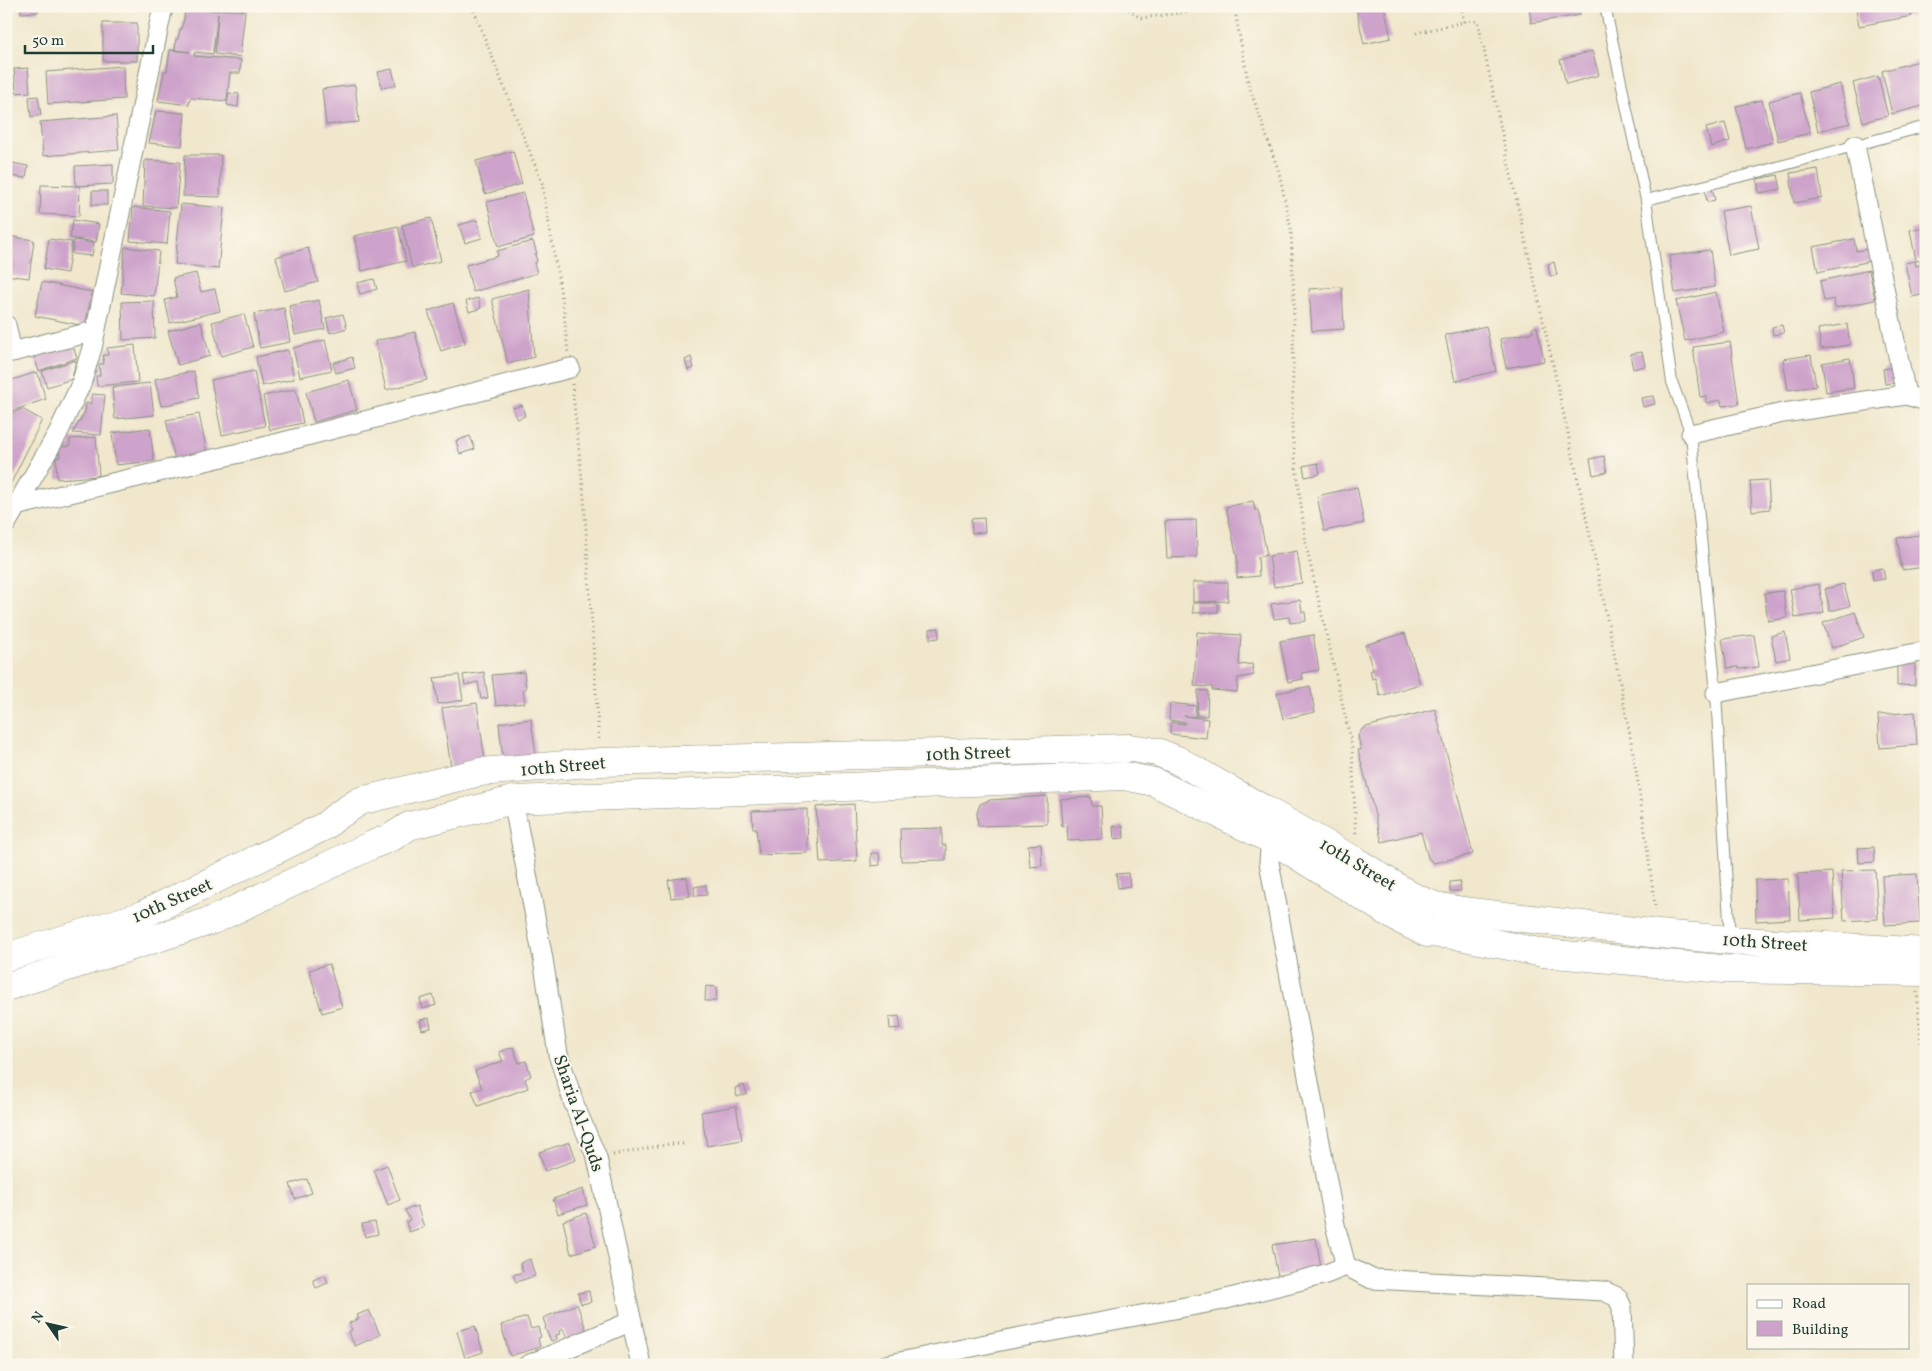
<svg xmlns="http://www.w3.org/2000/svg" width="1932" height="1371" font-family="Vollkorn,serif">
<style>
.building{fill:#cda2cb}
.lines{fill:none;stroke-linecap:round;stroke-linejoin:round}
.lane-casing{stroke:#889280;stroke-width:12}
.street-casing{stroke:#889280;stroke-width:21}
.secondary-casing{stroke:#889280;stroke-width:29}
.path{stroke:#889280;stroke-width:3;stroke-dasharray:1 4;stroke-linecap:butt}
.lane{stroke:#fff;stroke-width:10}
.street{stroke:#fff;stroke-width:19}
.secondary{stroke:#fff;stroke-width:28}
.labels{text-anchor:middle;stroke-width:4;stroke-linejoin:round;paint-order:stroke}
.street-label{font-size:18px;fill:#1f3d34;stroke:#fbf7ec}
</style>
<rect width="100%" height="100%" fill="#fbf7ec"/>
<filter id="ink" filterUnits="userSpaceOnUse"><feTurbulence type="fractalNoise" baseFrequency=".02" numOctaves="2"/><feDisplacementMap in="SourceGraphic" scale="10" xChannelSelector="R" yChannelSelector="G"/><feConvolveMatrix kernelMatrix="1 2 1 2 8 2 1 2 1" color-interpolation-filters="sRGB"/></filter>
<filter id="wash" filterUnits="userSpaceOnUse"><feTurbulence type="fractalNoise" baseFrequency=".0096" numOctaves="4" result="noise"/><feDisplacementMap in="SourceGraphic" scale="20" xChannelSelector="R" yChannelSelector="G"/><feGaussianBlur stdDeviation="1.12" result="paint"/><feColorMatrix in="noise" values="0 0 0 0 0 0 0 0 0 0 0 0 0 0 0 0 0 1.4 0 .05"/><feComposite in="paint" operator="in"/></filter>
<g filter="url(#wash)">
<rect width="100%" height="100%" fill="#f0e7cc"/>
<g id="blocks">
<g class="building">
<polygon points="21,6 38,6 38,12 21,13"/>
<polygon points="111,6 132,6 132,8 111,9"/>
<polygon points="228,6 247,6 247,10"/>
<polygon points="1364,6 1384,6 1391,38 1364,44 1356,8"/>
<polygon points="1529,6 1579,6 1580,15 1531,23"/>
<polygon points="1874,6 1910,6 1912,16 1859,26 1856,9"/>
<polygon points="185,7 219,11 219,9 245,11 240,57 215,54 218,14 213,54 195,52 194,56 241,60 240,73 230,73 227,101 190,98 189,105 158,101 164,71 167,71 170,50 190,52 175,50 176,39 178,39 180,29 181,30 184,19"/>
<rect x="103" y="23" width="34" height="38"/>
<polygon points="1592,51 1599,75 1566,84 1560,60"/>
<polygon points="1923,60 1926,72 1926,105 1892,114 1882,71"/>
<polygon points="123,66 124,99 48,104 46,72"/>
<polygon points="28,68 30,92 16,93 14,69"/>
<polygon points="392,69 396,85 382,88 378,72"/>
<polygon points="1878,76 1888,116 1863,122 1853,83"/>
<polygon points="1840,84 1850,123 1818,131 1809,92"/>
<polygon points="355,85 359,122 326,125 322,89"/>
<polygon points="229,93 239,94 238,107 227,105"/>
<polygon points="1800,93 1810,133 1778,141 1769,101"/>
<polygon points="38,96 41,115 31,117 29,97"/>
<polygon points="1762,100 1773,142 1746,149 1736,106"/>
<polygon points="156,111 185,113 182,146 149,143"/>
<polygon points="116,116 119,150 43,156 40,122"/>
<polygon points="1725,123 1730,141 1711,147 1706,128"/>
<polygon points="513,151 522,184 485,194 476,161"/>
<polygon points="185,155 221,155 220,197 183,196"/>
<polygon points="145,160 180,162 176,208 143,206"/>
<polygon points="12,163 28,166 26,178 10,176"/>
<polygon points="113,164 113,184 76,186 75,166"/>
<polygon points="1818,169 1822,198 1794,203 1790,173"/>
<polygon points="1778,175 1781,189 1759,193 1757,179"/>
<polygon points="41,185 80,186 79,216 40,214"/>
<polygon points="1712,188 1715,200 1707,202 1705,190"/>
<rect x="92" y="191" width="15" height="14"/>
<polygon points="523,193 534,237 498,247 487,202"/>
<polygon points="181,204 224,208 218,269 175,264"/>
<polygon points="1751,206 1759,249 1729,255 1721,211"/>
<polygon points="133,207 170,211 167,244 130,241"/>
<polygon points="431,218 441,261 412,268 402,225"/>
<polygon points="73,220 99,224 96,242 70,238"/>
<polygon points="477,220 482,238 465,243 459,225"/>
<polygon points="398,226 406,261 362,271 354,236"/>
<polygon points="1923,227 1923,231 1926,231 1926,259 1916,261 1910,230"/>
<polygon points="7,236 34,240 29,278 6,275"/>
<polygon points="49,239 72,242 67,273 44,269"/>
<polygon points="1854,239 1856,251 1868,249 1871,261 1818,272 1813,247"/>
<polygon points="74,240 94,243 92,256 72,254"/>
<polygon points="533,241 537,254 535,254 537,262 534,263 537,273 473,292 466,265 498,256 497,251"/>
<polygon points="125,247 159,251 154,296 121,293"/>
<polygon points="308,248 318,282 285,291 276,257"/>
<polygon points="1710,250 1715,287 1675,293 1669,256"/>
<polygon points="1915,261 1916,266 1926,264 1926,294 1912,297 1905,263"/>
<polygon points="1554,262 1557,275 1550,276 1548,264"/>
<polygon points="1869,270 1875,300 1835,308 1834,299 1824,301 1820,281"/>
<polygon points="196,273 201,292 215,289 220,311 170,323 165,300 177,297 173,278"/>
<polygon points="374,279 377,289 360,294 357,283"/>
<polygon points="42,282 92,292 85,326 35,316"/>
<polygon points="1342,287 1344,329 1312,331 1309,289"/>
<polygon points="529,289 534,357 508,364 492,299"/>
<polygon points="1716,292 1724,332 1685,341 1676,301"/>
<polygon points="478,298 481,308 469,312 466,301"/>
<polygon points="319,300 325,329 295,335 289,306"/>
<polygon points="154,301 155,338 123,340 122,302"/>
<polygon points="453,303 465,343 441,351 428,311"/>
<polygon points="284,308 290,342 260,348 254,314"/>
<polygon points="244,314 253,347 221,356 212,322"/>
<polygon points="343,314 347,328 330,333 326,318"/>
<polygon points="201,322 210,356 178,365 168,331"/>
<polygon points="1847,324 1850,345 1821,349 1818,329"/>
<polygon points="1782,325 1784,333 1773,335 1772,327"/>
<polygon points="1486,326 1496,371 1455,381 1445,335"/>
<polygon points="1537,327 1544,361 1506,368 1500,339 1533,332 1532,328"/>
<polygon points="415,332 427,380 386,390 375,341"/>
<polygon points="325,340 332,370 300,377 293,348"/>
<polygon points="1730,342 1739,404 1722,406 1721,400 1706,403 1706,396 1700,397 1693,347"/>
<polygon points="72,343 77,358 39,371 34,356"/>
<polygon points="135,345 138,382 97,386 96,376 100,376 99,364 104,364 103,355 108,355 107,348"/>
<polygon points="288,350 294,379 262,386 256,357"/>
<polygon points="1642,352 1645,366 1633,369 1630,354"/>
<polygon points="1811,355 1816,386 1788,390 1783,359"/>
<polygon points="352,357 355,368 336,373 333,363"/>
<polygon points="691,357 694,368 688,370 685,360"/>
<polygon points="1850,358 1854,388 1826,392 1822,363"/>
<polygon points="76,360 72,379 47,387 42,371"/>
<polygon points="1894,367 1896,383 1885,384 1883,369"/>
<polygon points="194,371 199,398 161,406 155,379"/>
<polygon points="254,371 265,426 222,435 211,380"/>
<polygon points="37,372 46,399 9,412 6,404 6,382"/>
<polygon points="349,380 357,410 314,422 306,392"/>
<polygon points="150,383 154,415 115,419 112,387"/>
<polygon points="296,389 303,423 270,430 263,396"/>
<polygon points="92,394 105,395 101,435 73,433 85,411 86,403 92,403"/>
<polygon points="1653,396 1655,404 1643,407 1641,398"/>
<polygon points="522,405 525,416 517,419 513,408"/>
<polygon points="22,409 42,420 11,483 6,480 6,416"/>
<polygon points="199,414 207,453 175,460 166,420"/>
<polygon points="150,428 154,461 116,465 112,433"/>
<polygon points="470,436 475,449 460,454 456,441"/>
<polygon points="96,437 99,476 57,479 56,458 60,457 59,447 70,446 70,439"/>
<polygon points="1604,456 1607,472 1593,475 1590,459"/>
<polygon points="1318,463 1320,474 1305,477 1303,466"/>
<polygon points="1768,480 1770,509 1752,511 1750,481"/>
<polygon points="6,484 11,486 6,496"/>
<polygon points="1357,487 1364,523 1324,531 1317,496"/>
<polygon points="1253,501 1255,510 1258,510 1267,555 1258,557 1259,576 1237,578 1237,557 1226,507"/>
<polygon points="984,518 985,532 972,533 971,519"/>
<polygon points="1196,520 1197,557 1167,558 1165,521"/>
<polygon points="1926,534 1926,567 1902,570 1897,538"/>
<polygon points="1297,551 1302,583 1274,587 1269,556"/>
<polygon points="1883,568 1885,579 1873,581 1872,570"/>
<polygon points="1193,582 1228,582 1228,601 1193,602"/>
<polygon points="1819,584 1824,613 1795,618 1790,589"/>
<polygon points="1844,584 1850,606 1830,611 1825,589"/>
<polygon points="1783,591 1787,618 1768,621 1764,593"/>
<polygon points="1300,600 1302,612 1305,612 1306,621 1290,623 1289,617 1274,619 1271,604"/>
<polygon points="1193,603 1218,603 1218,612 1193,613"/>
<polygon points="1855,612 1864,637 1832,648 1823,623"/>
<polygon points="939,628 939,638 930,639 930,629"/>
<polygon points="1197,632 1241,635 1239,665 1252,664 1254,675 1238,678 1237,692 1212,690 1212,687 1194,686"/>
<polygon points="1785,632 1790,658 1776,661 1771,636"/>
<polygon points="1405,633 1420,684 1380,696 1375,678 1372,679 1370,671 1373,670 1365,645"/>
<polygon points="1313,635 1319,670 1302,673 1303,679 1288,682 1280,641"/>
<polygon points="1754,635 1759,667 1739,669 1738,667 1727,668 1722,639"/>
<polygon points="1897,662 1915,662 1915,685 1897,686"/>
<polygon points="484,672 488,698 481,699 478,682 465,685 463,675"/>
<polygon points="524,672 526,689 523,689 525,703 496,706 492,675"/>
<polygon points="459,675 463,700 438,704 434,678"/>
<polygon points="1310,686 1315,712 1283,719 1277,693"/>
<polygon points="1198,690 1208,691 1207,716 1197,716"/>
<polygon points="477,703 485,761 451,767 442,708"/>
<polygon points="1170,703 1196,706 1195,717 1184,716 1208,719 1206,738 1170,734 1171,722 1185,724 1185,722 1169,720"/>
<polygon points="1435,709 1473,854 1434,863 1428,858 1421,832 1382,842 1358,750 1361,750 1358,736 1362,729 1366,727"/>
<polygon points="1915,712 1917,745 1880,748 1878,715"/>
<polygon points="531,719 536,756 503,760 499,723"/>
<polygon points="1047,796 1047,824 978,826 977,813 980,804 990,800"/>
<polygon points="1091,797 1092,806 1101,806 1103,839 1068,841 1067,826 1062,827 1060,799"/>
<polygon points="854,804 857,861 820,863 816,807"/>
<polygon points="807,809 808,853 759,855 756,828 753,828 752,811"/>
<polygon points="1123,826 1124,838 1114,839 1113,827"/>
<polygon points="942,828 942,845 946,845 946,860 901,861 900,829"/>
<polygon points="1041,844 1042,866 1030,867 1028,845"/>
<polygon points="1874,847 1875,862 1859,863 1858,848"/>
<polygon points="871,853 879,853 880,865 871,866"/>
<polygon points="1875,870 1878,919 1844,921 1841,871"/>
<polygon points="1832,872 1835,918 1800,920 1798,874"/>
<polygon points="1128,873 1130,886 1118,888 1116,874"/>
<polygon points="1917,874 1920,923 1885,925 1882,876"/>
<polygon points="687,877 690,896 671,898 668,880"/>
<polygon points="1788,879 1790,919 1756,921 1755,880"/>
<polygon points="1460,881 1461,891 1450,891 1450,882"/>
<polygon points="706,885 707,895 695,896 694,887"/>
<polygon points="329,964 342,1007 322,1013 309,970"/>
<polygon points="706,986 717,987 716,1001 705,1001"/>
<polygon points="433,995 436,1005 423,1009 420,999"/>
<polygon points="899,1016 901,1028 890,1029 889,1017"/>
<polygon points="429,1018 431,1028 422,1030 420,1020"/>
<polygon points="513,1047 519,1063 526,1061 531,1076 525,1079 528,1088 478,1106 472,1091 482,1088 475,1071 503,1061 499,1052"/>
<polygon points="744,1085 747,1094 737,1097 735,1088"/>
<polygon points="736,1106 742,1140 707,1146 701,1112"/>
<polygon points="570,1142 576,1160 545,1171 539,1152"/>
<polygon points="387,1165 400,1200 388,1205 374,1170"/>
<polygon points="307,1179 312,1193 295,1199 290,1184"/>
<polygon points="583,1189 587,1205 558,1214 553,1199"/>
<polygon points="417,1206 424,1227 409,1232 406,1222 410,1220 405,1210"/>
<polygon points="586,1213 596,1246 571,1254 563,1221"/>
<polygon points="375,1222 378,1234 365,1237 362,1224"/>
<polygon points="1316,1238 1321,1268 1278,1276 1272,1245"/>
<polygon points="530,1259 535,1276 516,1282 513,1275 523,1272 520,1263"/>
<polygon points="325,1275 328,1283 316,1288 313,1280"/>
<polygon points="589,1291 591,1302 581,1304 578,1293"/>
<polygon points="577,1304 587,1332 568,1342 563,1329 559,1331 560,1334 556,1335 557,1339 551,1341 545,1328 546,1327 543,1318"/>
<polygon points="369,1310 380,1335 355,1346 348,1332 352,1330 349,1323 359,1319 357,1315"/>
<polygon points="527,1317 531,1329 538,1327 541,1337 538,1338 540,1347 510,1356 501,1325"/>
<polygon points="475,1326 483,1352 465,1358 457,1331"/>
</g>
</g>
</g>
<g filter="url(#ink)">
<use href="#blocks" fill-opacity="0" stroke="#889280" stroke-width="1"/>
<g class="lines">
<defs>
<g id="lane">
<polyline points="1605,6 1646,200"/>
<polyline points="1730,939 1716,693 1691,434 1672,382 1646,200 1759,172 1926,126"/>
</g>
<g id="street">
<polyline points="6,325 12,352 95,331"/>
<polyline points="1906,395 1926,401"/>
<polyline points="1691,434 1783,413 1906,395 1855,145"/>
<polyline points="15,506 252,450 570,368"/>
<polyline points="6,524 58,433 81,384 92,348 162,11 165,6"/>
<polyline points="1716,693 1926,651"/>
<polyline points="513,800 543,959 558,1054 574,1104 597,1158 641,1365"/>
<polyline points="1274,841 1270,850 1269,862 1335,1225 1346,1266 1372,1279 1604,1291 1617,1297 1622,1307 1624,1365"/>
<polyline points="528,1365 632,1321"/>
<polyline points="886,1365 1010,1339 1218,1301 1326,1274 1346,1266"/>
</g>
<g id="secondary">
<polyline points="6,957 140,916 325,826 337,816 360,801 480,772 601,762 1130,748 1157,752 1177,760 1357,862 1411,896 1435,906 1463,911 1659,934 1730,940 1926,952"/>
<polyline points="6,987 213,920 372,845 392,837 409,826 513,800 1124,776 1154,782 1274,841 1397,918 1427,933 1455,935 1543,953 1723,969 1926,972"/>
</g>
</defs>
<use href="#lane" class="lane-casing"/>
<use href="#street" class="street-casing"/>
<use href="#secondary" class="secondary-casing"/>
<g class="path">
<polyline points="472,6 542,183 564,312 568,353"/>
<polyline points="1125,6 1140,18 1235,6"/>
<polyline points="1234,6 1249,86 1279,172 1291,229 1294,302 1292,433 1306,545 1352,746 1356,837"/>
<polyline points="1461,6 1464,22"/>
<path d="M1416,33L1464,22L1478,21C1528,261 1586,500 1631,741C1641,798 1648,856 1656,913"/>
<polyline points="572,384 584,498 599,741"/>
<polyline points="1917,992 1926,1102"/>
<polyline points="613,1155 669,1144 686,1144"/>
</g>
<use href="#lane" class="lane"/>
<use href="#street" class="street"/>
<use href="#secondary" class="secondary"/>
</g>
</g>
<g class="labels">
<g class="street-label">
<text transform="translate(968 753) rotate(-2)" y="6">10th Street</text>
<text transform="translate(563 766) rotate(-5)" y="6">10th Street</text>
<text transform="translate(1358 864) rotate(31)" y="6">10th Street</text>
<text transform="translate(172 900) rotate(-24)" y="6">10th Street</text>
<text transform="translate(1765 942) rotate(4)" y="6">10th Street</text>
<text transform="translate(579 1113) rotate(71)" y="6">Sharia Al-Quds</text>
</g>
</g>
<rect width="1932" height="1371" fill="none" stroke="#fbf7ec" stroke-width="25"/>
<rect x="1747" y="1284" width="162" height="65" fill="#fbf7ec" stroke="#a3ada2"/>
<rect x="1757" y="1300" width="25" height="8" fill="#ffffff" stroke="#a3ada2"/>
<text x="1792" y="1308" font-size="15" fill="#1f3d34">Road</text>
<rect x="1757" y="1321" width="25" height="15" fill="#cda2cb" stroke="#a3ada2"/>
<text x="1792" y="1334" font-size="15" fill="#1f3d34">Building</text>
<g transform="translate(48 1324) rotate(304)" stroke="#fbf7ec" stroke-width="4" paint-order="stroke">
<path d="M0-4L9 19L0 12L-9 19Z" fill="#1f3d34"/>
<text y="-8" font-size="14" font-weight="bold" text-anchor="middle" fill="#1f3d34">N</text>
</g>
<path d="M25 45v8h128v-8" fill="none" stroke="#1f3d34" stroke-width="2.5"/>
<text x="32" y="45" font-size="15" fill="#1f3d34" stroke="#fbf7ec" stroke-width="4" paint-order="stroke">50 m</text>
</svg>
